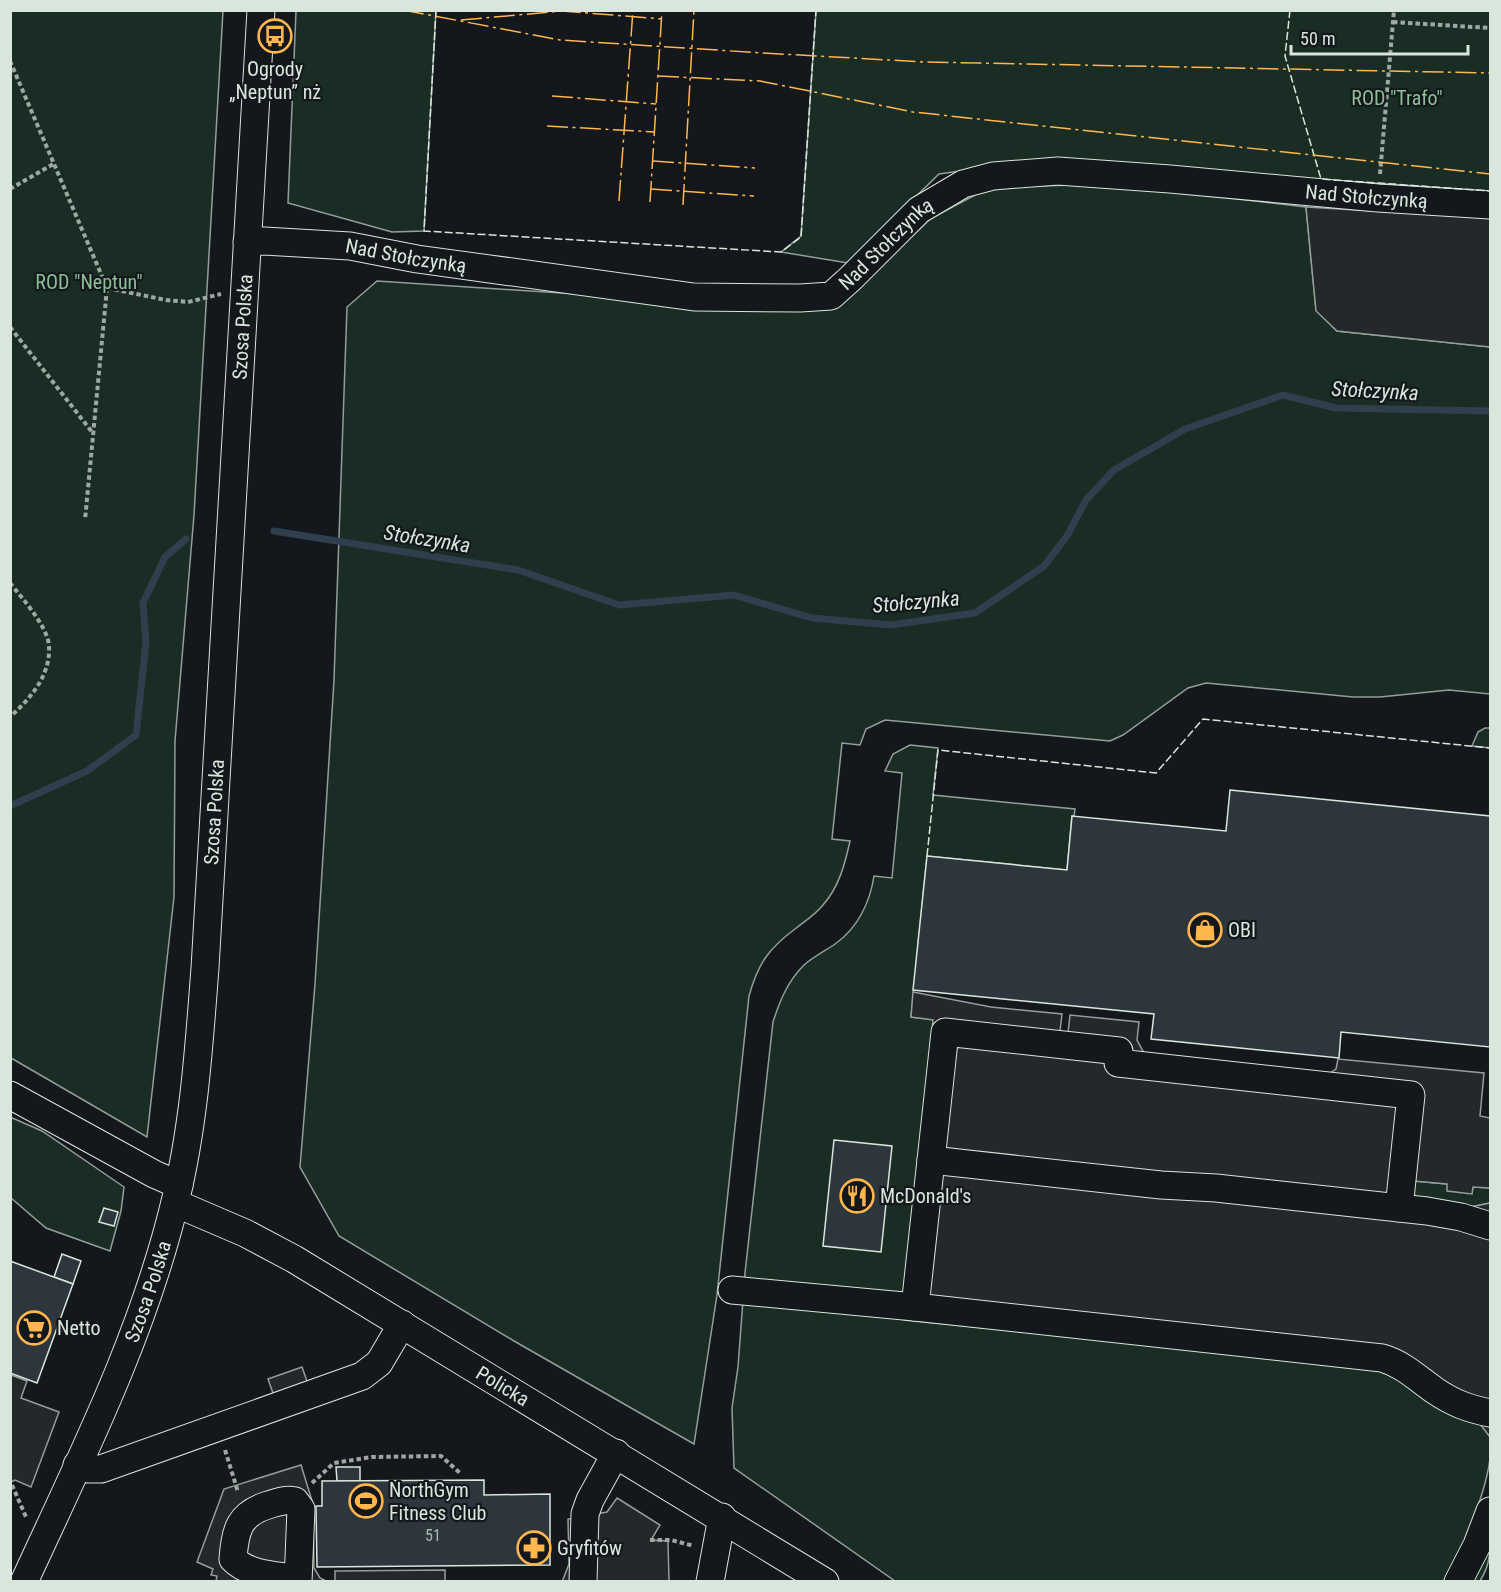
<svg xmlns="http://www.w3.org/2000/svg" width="1501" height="1592" font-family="'Roboto Condensed',sans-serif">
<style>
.green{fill:#1a2d24;stroke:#939e99;stroke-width:1.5}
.parking{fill:#24282b;stroke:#939e99;stroke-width:1.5}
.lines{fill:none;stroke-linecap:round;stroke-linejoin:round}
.stream{stroke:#2f3f4d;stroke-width:7}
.building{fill:#2c363c;stroke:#d8e6dc;stroke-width:1.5}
.minor-casing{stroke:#d8e6dc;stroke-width:29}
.path{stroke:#9da8a2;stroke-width:4;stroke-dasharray:4.5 3;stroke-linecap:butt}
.minor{stroke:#14181c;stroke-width:27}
.fence{stroke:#d8e6dc;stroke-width:1.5;stroke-dasharray:8 3;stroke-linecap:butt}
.power{stroke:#ffb74d;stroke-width:1.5;stroke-dasharray:21 4.5 3 4.5;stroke-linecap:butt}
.labels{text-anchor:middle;stroke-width:4.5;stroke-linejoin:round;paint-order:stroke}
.number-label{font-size:16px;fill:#adbab4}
.poi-label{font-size:20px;fill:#d8e6dc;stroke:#14181c;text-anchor:start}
.park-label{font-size:20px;fill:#8ac095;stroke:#14181c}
.street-label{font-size:20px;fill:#d8e6dc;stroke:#14181c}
.water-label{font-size:21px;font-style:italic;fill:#d8e6dc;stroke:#14181c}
</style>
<rect width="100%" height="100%" fill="#14181c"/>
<g class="green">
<polygon points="10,11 223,11 194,515 175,741 174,897 147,1137 11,1058"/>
<polygon points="296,11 436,11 424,231 392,232 288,203"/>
<polygon points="816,11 1490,11 1490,191 1150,168 1009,164 939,174 848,263 781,252 801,236"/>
<path d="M1116,184L1306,207L1316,310L1337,331L1490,347V694L1449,690L1380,697H1353L1206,683L1188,688L1123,735L1110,741L885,720L866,729L860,745L842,743L832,839L850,841C845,864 839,887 823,905C815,915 805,921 795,929C768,949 758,964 749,996L717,1295L694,1444L514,1341L339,1236L300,1167L315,984L334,680L347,307L377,281L653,299L841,304L930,219L990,187Z"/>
<polygon points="1485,728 1490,728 1490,748 1472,746 1478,732"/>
<path d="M910,745L938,748L933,795L1075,809L1074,816H1072L1067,870L927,856L911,1017L933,1019L1384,1368L1480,1424C1485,1428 1489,1432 1490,1438C1496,1472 1462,1553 1443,1582L895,1581L734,1468L732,1408L738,1367L745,1273L773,1022C780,1000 788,981 804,965C814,956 825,951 835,944C858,928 870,902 874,876L892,878L902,773L885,771L893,754Z"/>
<polygon points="10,1117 42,1131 124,1187 121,1211 110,1251 46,1228 11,1198"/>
<polygon points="1413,1181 1447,1184 1472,1193 1473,1187 1490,1188 1490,1182 1490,1203 1471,1207 1416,1197 1413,1193"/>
<path d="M1490,1543C1490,1558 1488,1568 1480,1581L1472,1582Z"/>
</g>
<g class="parking">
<polygon points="1306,207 1490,218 1490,347 1337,331 1316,311"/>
<polygon points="913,992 991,1007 1062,1014 1060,1031 1068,1033 1070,1015 1139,1022 1137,1040 1144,1053 1327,1075 1336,1069 1338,1059 1484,1073 1480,1116 1490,1118 1490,1188 1473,1187 1472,1194 1447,1191 1447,1184 1414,1181 1413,1193 1416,1197 1471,1207 1490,1203 1490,1437 1480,1424 1453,1416 1435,1405 1409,1384 1370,1366 904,1320 933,1020 911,1017"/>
<polygon points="302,1367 308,1384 274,1396 268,1379"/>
<polygon points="11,1375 27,1381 21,1398 59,1412 31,1487 15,1480 11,1482"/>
<polygon points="301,1465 313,1504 314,1568 320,1578 326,1581 216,1581 217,1576 211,1575 213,1569 197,1562 224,1489"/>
<polygon points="617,1498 660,1525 651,1540 668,1541 669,1581 562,1582 569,1564 568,1519 607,1512"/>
<polygon points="445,1570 445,1581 335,1581 335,1571"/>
</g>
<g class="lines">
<g class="stream">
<polyline points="274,531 518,570 619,605 734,595 812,618 891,625 975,613 1044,566 1067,536 1086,500 1114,470 1185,429 1283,395 1336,408 1490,411"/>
<polyline points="10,806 87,771 136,735 146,642 143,603 165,557 186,539"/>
</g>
</g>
<g class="building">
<polygon points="1230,790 1490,816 1490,1047 1341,1032 1339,1058 1151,1039 1154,1014 913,990 927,856 1067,870 1072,816 1226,831"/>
<polygon points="834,1140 892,1146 881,1252 823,1246"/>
<polygon points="104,1208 118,1212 114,1226 99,1222"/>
<polygon points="62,1254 81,1261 73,1284 54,1277"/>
<polygon points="10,1261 73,1284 37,1383 10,1373"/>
<polygon points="336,1467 360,1467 360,1481 337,1481"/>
<polygon points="484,1480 484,1495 550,1494 550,1565 317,1567 316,1506 322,1506 322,1481"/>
</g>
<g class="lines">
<defs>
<g id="minor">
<path id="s1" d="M247,242L264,241L350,246L417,259L694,297L800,298L831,296L851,278L919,210L963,184L993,176L1058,171L1170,179L1378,198L1490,205"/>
<polyline points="10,1095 154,1174 179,1185"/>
<polyline points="931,1160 1161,1185 1216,1188 1427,1211 1461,1217 1490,1226"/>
<path id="s2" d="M175,1203L245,1233L294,1259L825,1582"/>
<path d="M1399,1208L1411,1095L1118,1063L1119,1051L945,1032L915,1307L1382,1358C1403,1364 1417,1378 1434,1390C1453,1403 1469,1409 1490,1413"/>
<polyline points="732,1290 915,1307"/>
<polyline points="77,1465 88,1469 101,1469 362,1376 379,1363 402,1324"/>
<path d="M298,1579C277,1575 248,1575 233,1559C235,1530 239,1514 268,1505C278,1502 285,1499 295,1501L301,1509L298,1582"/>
<path id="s3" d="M24,1582C81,1458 143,1335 175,1202C194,1126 199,1046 205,968L261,10"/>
<polyline points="583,1582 585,1514 590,1500 616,1453"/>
<polyline points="710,1582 722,1517"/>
<polyline points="1458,1582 1477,1545 1490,1511"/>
</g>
</defs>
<use href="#minor" class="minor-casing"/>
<g class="path">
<polyline points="1393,22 1490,28"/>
<polyline points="10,61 107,288 85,520"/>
<polyline points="1380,174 1394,10"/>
<polyline points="10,189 55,163"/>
<polyline points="107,288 166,300 188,302 221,294"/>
<polyline points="10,327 92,432"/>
<path d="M10,583C22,598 48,627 49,646C51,675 30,699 10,717"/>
<polyline points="225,1450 238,1492"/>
<polyline points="312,1483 334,1463 372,1457 441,1456 461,1474"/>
<polyline points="12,1485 26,1517"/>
<polyline points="650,1540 671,1540 694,1546"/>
</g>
<use href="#minor" class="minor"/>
<g class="fence">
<polyline points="436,10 424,231 781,252 801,237 816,10"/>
<polyline points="1290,10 1285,56 1321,179 1490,191"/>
<polyline points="927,856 938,750 1156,773 1203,719 1490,748"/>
</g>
<g class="power">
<polyline points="403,10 560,40 763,53 925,62 1490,73"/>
<polyline points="461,20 562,11 662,19"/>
<polyline points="658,76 760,81 913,112 1490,174"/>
<polyline points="552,96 656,104"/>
<polyline points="547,126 654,132"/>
<polyline points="653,161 755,168"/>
<polyline points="651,189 754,196"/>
<polyline points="619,201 633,10"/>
<polyline points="650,202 662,10"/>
<polyline points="683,205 694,10"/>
</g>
</g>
<defs>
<symbol id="bus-ring" viewBox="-11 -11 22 22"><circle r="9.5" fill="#14181c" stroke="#ffb74d" stroke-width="1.5"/><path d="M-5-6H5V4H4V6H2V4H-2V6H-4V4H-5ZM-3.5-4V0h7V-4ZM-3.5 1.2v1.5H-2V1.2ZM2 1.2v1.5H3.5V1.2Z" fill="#ffb74d"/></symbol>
<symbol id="shop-ring" viewBox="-11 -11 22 22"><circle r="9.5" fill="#14181c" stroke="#ffb74d" stroke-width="1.5"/><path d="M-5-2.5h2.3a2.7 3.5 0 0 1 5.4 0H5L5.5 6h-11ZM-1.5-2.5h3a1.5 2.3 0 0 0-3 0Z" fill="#ffb74d"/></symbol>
<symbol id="restaurant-ring" viewBox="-11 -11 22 22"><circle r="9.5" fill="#14181c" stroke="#ffb74d" stroke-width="1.5"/><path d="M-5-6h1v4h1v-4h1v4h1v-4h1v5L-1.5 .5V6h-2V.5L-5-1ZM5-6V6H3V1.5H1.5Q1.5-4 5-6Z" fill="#ffb74d"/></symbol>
<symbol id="supermarket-ring" viewBox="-11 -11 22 22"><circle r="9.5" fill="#14181c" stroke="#ffb74d" stroke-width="1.5"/><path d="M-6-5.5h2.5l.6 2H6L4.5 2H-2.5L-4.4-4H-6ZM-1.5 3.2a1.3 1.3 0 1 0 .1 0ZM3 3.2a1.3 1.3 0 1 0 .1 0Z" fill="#ffb74d"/></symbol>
<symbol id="stadium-ring" viewBox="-11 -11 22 22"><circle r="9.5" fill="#14181c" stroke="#ffb74d" stroke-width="1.5"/><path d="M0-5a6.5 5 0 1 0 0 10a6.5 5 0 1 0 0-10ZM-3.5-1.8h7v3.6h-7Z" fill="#ffb74d"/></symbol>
<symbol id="pharmacy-ring" viewBox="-11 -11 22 22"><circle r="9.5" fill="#14181c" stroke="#ffb74d" stroke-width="1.5"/><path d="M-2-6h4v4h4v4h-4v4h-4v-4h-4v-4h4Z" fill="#ffb74d"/></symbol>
</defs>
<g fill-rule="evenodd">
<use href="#bus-ring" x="256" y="17" width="38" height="38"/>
<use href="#shop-ring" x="1186" y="911" width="38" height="38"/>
<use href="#restaurant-ring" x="838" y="1177" width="38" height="38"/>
<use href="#supermarket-ring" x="15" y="1309" width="38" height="38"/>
<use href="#stadium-ring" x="347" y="1482" width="38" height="38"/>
<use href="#pharmacy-ring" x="515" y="1529" width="38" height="38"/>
</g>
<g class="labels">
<g class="number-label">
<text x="433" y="1541">51</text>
</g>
<g class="poi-label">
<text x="275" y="76" text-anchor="middle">Ogrody<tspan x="275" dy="23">„Neptun” nż</tspan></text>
<text x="1228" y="937">OBI</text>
<text x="880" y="1203">McDonald's</text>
<text x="57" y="1335">Netto</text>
<text x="389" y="1497">NorthGym<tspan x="389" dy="23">Fitness Club</tspan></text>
<text x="557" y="1555">Gryfitów</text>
</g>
<g class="park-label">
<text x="1397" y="105">ROD "Trafo"</text>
<text x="89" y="289">ROD "Neptun"</text>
</g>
<g class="street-label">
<text dy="7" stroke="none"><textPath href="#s1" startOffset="1168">Nad Stołczynką</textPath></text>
<text dy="7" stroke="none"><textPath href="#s1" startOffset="664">Nad Stołczynką</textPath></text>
<text dy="7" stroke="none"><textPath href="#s1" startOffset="160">Nad Stołczynką</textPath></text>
<text dy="7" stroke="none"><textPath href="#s3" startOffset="1288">Szosa Polska</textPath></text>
<text dy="7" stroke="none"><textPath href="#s3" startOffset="802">Szosa Polska</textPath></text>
<text dy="7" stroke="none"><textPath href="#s3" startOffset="316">Szosa Polska</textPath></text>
<text dy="7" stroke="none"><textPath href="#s2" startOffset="376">Policka</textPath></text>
</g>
<g class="water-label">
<text transform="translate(1375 391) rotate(3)" y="7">Stołczynka</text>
<text transform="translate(427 539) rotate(9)" y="7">Stołczynka</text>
<text transform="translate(916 602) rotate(-5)" y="7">Stołczynka</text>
</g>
</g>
<rect width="1501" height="1592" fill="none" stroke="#d8e6dc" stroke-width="24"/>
<path d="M1291 45v9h177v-9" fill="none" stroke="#d8e6dc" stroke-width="3"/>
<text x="1300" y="45" font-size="18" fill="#d8e6dc" stroke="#14181c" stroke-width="4.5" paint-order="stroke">50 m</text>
</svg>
